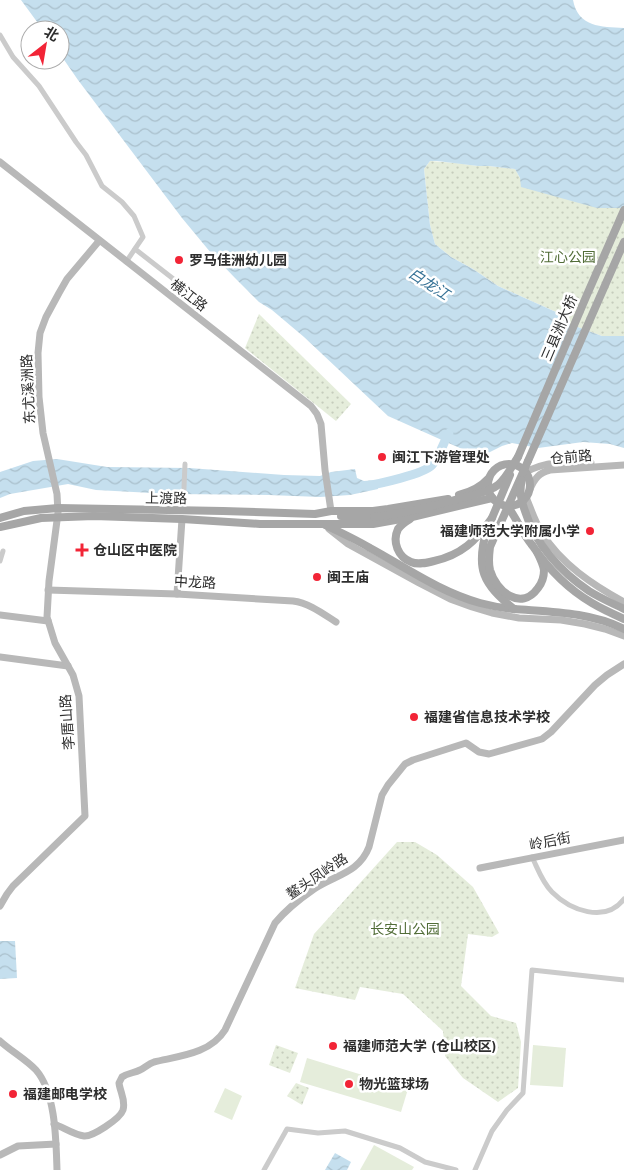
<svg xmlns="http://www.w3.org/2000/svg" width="624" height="1170" font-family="Mulish,'Noto Sans SC',sans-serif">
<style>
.green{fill:url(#green-dots)}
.pitch{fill:#e5eddb}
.water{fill:url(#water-waves)}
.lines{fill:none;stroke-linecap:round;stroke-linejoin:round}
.river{stroke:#c5dfee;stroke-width:9}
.street{stroke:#cbcbcb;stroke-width:5}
.secondary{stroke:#b8b8b8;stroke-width:7}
.primary{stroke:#a6a6a6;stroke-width:8}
.primary-bridge{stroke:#a6a6a6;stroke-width:8}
.poi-dot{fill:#f22436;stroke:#fff;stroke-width:2}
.labels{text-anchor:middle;stroke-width:5;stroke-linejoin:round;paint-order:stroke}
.park-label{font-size:14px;fill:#526d38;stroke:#fff}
.poi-label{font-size:14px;font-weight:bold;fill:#2e2e2e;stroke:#fff;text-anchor:start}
.street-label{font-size:14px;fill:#2e2e2e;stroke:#fff}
.water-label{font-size:15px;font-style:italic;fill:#367296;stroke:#fff}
</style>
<defs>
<pattern id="green-dots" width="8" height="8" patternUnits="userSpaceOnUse" patternTransform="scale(1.25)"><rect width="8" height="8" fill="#e5eddb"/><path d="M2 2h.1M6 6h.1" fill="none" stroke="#c5ccbc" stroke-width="1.8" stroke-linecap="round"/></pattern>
<pattern id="water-waves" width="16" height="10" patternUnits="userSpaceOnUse" patternTransform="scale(1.25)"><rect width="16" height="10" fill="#c5dfee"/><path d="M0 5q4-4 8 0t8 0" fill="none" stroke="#aac0cc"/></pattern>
</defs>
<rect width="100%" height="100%" fill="#fff"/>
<g class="green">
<polygon points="430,161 456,163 478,166 489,166 515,169 520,178 624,208 624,336 602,336 564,322 556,312 498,286 473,269 451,257 435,244 430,225 424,169"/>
<polygon points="259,314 351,404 336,421 245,348"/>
<polygon points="397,842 415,842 437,855 473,887 499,933 492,937 468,934 461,986 491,1016 516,1023 521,1042 518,1088 498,1102 463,1078 445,1056 443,1031 403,994 360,987 355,1000 295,988 314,934"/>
<polygon points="276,1045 298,1053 290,1073 269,1065"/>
<polygon points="296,1083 309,1088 302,1105 287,1096"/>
</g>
<g class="pitch">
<polygon points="533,1045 566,1048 563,1087 530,1085"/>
<polygon points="307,1058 408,1089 401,1112 300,1082"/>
<polygon points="225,1088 242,1096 232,1120 214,1112"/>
<polygon points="374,1145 414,1167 412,1170 360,1170"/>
</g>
<g class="water">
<path d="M21,0H573C578,27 601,27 624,28V208H597L521,187L520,178L515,169L489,166H478L437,161H430L424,169L430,225L435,244L451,257L473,269L498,286L556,312L564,322L602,336H624V448L610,444L583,442L538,448L512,443L502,446L480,457L388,416L304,337L272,310L259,302L235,278L211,253L182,218L78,80L60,54V30H43Z"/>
<polygon points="57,459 107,467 189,468 284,475 320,476 331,472 355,469 357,478 364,481 377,480 378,489 350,495 320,497 269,495 171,494 96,490 68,484 10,494 0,498 0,472 33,461"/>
<polygon points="0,941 15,941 17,978 0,979"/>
<polygon points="335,1153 351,1162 347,1170 325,1170"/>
</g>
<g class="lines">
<path class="river" d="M365,486C379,484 424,474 432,465C440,456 443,443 449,433"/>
<g class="street">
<polyline points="0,35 13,57 39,86 76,142 86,155 102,186 122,202 134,216 143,237 126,262"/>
<polyline points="135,249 185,288"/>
<polyline points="183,511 185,464"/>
<polyline points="0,561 3,551"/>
<path d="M532,857C538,869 542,882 552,892C570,910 605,924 624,899"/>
<polyline points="264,1170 287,1129 318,1133 345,1131 400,1148 425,1162 456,1170"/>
<polyline points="475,1170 492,1131 507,1110 523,1093 532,970 624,980"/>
</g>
<g class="secondary">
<polyline points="0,162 311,406 317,414 321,424 325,470 331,511"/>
<path d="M526,472C549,460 566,462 591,463"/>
<path d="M530,489C535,478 539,473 550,470L624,465"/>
<path d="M526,497C531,509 535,522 542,533C561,564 593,585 624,602"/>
<polyline points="329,529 348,544 419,583 450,599 472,607 492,613 519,618 561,620 585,624 605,629 624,636"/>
<path d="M48,590L177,594L293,601C309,603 322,613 336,622"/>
<polyline points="177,594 182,519"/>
<polyline points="0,615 48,621"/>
<polyline points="0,657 68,666"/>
<polyline points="480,868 624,840"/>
<polyline points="0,906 7,894 13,886 85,816 79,696 73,675 55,643 47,617 49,581 58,513 57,494 43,433 39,397 38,353 40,333 46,317 59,293 67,279 99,241"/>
<path d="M0,1041C11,1051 27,1060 36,1070C56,1093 56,1141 57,1170"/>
<path d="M54,1124C63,1127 74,1135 84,1136C92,1137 120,1119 123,1110C126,1100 120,1092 119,1083L122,1077C128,1073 134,1073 140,1070C145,1068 148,1064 154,1062C179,1056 210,1054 225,1030L275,923C285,911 301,898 314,889C335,875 359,873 369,847L382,795L388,785L405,764L413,760L466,743L479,752L489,754L542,739L551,732L595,685L607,675L624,664"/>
<polyline points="0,1155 18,1146 56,1144"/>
</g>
<g class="primary">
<polyline points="518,457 586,297 624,210"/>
<polyline points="528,461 624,242"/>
<circle cx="509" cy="485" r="21"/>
<path d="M459,495C471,492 480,488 488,479"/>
<path d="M508,507C517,519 522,533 532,545"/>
<polyline points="341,516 374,517"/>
<polyline points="0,518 24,511 58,508 223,511 315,514 331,511 373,511 388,509 448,499"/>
<path d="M410,519C405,522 401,525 398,529C392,542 398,557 411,562C418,565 426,563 434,561C461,555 476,541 492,518"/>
<path d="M325,525C340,532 355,539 370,548C405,567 440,592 480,603C491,606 502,608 514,609"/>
<polyline points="0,527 41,518 94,516 182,519 260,524 373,524 412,517 492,498"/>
<path d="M487,529C475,569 483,584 514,609"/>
</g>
<g class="primary-bridge">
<path d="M528,461L490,547C489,555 488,562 490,570C496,591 521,612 538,588C542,583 544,577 544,570C543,564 540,558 537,552"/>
<path d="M522,480C519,491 521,500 525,511C535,544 561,572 589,591C600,598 612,603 624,609"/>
<path d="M374,517C406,513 435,506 465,497C476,494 489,492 498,485C507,477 512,466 518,457"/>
<polyline points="492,518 510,475"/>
<path d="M532,545C547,567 568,589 592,603C602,609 613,614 624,619"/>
<path d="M514,609C551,612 590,612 624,629"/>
</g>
</g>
<g class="poi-dot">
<circle cx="179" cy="260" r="5"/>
<circle cx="382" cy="457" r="5"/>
<circle cx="590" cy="531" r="5"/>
<path d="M79.5 542.5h5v5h5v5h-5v5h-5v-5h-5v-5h5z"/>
<circle cx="317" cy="577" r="5"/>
<circle cx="414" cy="717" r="5"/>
<circle cx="333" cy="1046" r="5"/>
<circle cx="349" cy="1084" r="5"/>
<circle cx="13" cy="1094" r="5"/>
</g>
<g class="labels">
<g class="park-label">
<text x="568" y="262">江心公园</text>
<text x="405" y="934">长安山公园</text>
</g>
<g class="poi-label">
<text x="189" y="265">罗马佳洲幼儿园</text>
<text x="392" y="462">闽江下游管理处</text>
<text x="580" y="536" text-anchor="end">福建师范大学附属小学</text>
<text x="93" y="555">仓山区中医院</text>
<text x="327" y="582">闽王庙</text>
<text x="424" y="722">福建省信息技术学校</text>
<text x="343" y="1051">福建师范大学 (仓山校区)</text>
<text x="359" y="1089">物光篮球场</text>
<text x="23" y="1099">福建邮电学校</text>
</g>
<g class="street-label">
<text transform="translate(189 295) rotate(38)" y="5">横江路</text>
<text transform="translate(559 328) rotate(-67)" y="5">三县洲大桥</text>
<text transform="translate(28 389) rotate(-93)" y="5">东尤溪洲路</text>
<text transform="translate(571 457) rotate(-5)" y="5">仓前路</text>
<text transform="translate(166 498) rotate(1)" y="5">上渡路</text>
<text transform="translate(195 582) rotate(3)" y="5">中龙路</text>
<text transform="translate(67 722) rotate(-94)" y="5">李厝山路</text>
<text transform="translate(550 841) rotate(-11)" y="5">岭后街</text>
<text transform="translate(317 876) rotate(-34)" y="5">鳌头凤岭路</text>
</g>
<g class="water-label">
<text transform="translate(429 284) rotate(33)" y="5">白龙江</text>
</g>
</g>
<g transform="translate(45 45) rotate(31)"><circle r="24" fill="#ffffff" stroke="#ababab"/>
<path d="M0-4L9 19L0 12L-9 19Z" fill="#f22436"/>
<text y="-8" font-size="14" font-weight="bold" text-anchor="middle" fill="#2e2e2e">北</text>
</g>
</svg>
